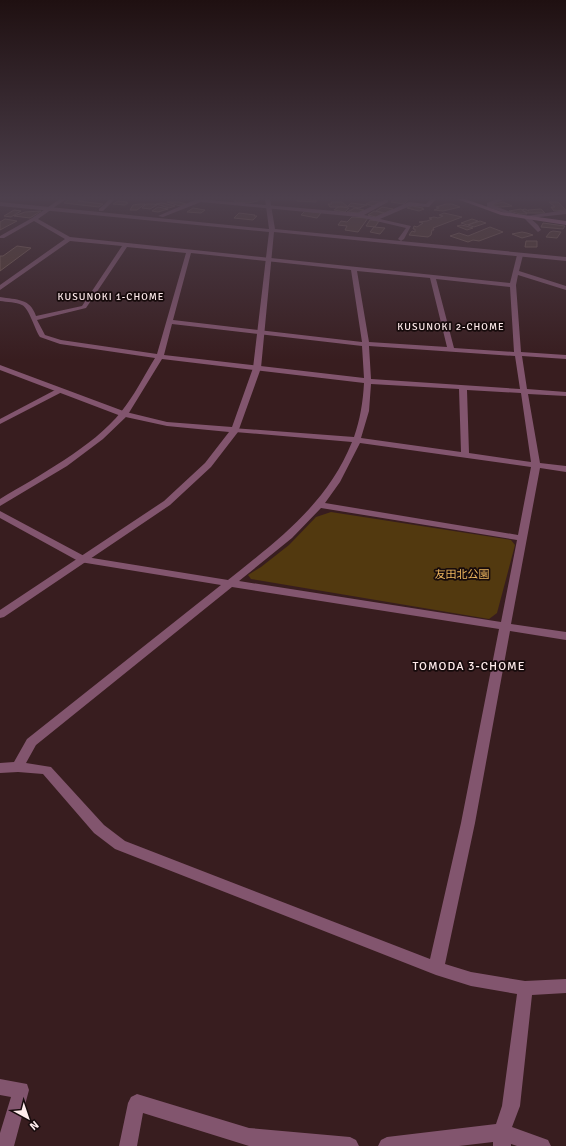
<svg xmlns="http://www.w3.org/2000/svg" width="566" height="1146" font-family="Signika,'Noto Sans JP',sans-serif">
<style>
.green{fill:#52390f}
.building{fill:#543a2e;stroke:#816457}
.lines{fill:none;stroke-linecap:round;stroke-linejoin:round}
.minor{fill:#82556e;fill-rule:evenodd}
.tertiary{fill:#82556e;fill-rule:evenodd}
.secondary{fill:#b66f98;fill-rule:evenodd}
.labels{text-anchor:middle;stroke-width:3.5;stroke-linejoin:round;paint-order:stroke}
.far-neighbourhood-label{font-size:10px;letter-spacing:1px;fill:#ffecec;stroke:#170b0c}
.park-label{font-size:11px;fill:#efb75f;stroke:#170b0c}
.neighbourhood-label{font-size:12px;letter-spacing:1px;fill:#ffecec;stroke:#170b0c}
</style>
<rect width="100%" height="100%" fill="#381d1f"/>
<polygon class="green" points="331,512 511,540 515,545 497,613 489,619 251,579 248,575 261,567 289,545 316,517"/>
<g class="building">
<polygon points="70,199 86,199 78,201 103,204 99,207 64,203"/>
<polygon points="235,199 257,199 258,201 248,203 235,202"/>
<polygon points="297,199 316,200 316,202 297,201"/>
<polygon points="404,199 408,200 404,204 391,202 393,199"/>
<polygon points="118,201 127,202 126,203 128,203 125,205 113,204"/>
<polygon points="372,201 380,202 374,206 366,204"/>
<polygon points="167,202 179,202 186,204 180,206"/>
<polygon points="331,202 342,202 348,207 330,207 328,204 332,204"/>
<polygon points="503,202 512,206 500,207 491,205"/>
<polygon points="549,202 558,202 566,210 554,211 551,207 555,207"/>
<polygon points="162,203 175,206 169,208 156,204"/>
<polygon points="351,203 367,205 359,208 348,206"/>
<polygon points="140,204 145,204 137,210 130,210 133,205"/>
<polygon points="146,204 154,204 157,205 150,209 142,208"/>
<polygon points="446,204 452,204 460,207 443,211 434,210 439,208 436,207"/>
<polygon points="412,206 423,208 422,209 424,209 419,211 407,208"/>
<polygon points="158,207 168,209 158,212 152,211"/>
<polygon points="338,207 342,207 349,208 345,212 334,210"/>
<polygon points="382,207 393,209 385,213 376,211"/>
<polygon points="193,208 205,210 201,213 187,212"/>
<polygon points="355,208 364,210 358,213 347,212"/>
<polygon points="521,209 527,214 520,214 509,211"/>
<polygon points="525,209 529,211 528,210 541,209 545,213 527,213 522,210"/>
<polygon points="14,210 21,211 11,217 4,216"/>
<polygon points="41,211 30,218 14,216 25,212"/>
<polygon points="305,211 321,213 317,218 301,215"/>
<polygon points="374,211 384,213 376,217 368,215"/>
<polygon points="239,213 255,215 254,216 257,216 253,220 234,218"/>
<polygon points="444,213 462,217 433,228 434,230 432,230 431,235 428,237 409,235 412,231 415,232 415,229 413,229 414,226 417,227 423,223 419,222 427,221 432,219 429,218 434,217 438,218 443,216 439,215"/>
<polygon points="352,217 368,218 358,232 345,230 347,226 338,225 341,221 347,222"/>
<polygon points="5,219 17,221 0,230 0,222"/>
<polygon points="472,219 478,221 467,225 461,223"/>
<polygon points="370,220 379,221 375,227 366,226"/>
<polygon points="480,221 486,223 474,227 468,225"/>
<polygon points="543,223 565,226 563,229 541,227"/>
<polygon points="461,225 466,226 473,228 467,230 457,226"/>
<polygon points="374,227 385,228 380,234 370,232"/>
<polygon points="490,227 503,232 479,241 473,240 468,242 450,236 459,233 468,236"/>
<polygon points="553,231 561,232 557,238 546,237 550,232"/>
<polygon points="522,232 527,233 533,235 522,238 512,234"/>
<polygon points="526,241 537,241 537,247 525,247"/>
<polygon points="17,246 31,248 0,271 0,256 3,256"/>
</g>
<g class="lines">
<g class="minor">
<path d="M60,199H66L38,219L70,237L510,283L517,255L520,253L523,255L519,271L566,286V290L518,275L516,285L521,352L566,355V359L522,356L527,389L566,392V396L528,394L540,463L566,466V472L540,468L511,624L566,632V640L510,631L475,823L445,964L471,972L525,981L566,979V993L532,995L520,1106L512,1127L548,1140L551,1146H517L511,1144V1146H493V1142L459,1146H378L381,1140L387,1137L496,1124L502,1106L517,994L471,986L436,975L115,849L94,833L43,774L18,772L0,773V763L14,762L27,739L221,585L80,562L0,518V511L86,557L228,580C279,539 327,504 352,442L235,432H232V428L354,437C360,420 363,402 364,383L162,359L127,416L103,439L67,466L0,506V499C38,476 93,447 121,412C134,396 144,376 155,358L60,344L40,337C35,330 29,308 22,305C16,302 7,302 0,301V297C17,300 30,298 36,316L82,306L122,246L70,241L0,290V285L65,239L34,221L4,238H0V236L32,218ZM127,247L186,253L157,354L61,340L45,335L37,320L86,308ZM191,253L351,270L362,342L173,320ZM357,271L430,278L447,347L369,342ZM436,279L510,287L514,352L454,348ZM172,324L362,346L364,378L164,355ZM369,346L515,356L520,389L371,379ZM371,384L459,389L461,452L361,438L369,411ZM467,390L521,393L531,462L469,453ZM360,443L531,467L518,535L325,503L340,482ZM321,508L517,540L501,622L239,581L292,538ZM232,587L499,629L461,823L430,959L125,841L104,825L51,767L26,763L36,745Z"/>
<polygon points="110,199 115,199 103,211 99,211 99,209"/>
<polygon points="197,199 358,213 384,200 388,200 388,202 364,215 375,217 409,202 426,204 431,199 436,199 429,207 410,206 380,219 411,226 404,239 401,241 398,239 406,228 359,217 201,202 163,217 158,216"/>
<polygon points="497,199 505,199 492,205 519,215 519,217 487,207 487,203"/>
<polygon points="566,210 566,214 530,218 538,225 541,230 538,232 524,218 520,217"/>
<polygon points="57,389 60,389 64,391 0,424 0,419"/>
<polygon points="0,1079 27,1084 29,1090 14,1146 0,1146 0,1133 11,1097 0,1095"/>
<polygon points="137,1094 249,1128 350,1137 356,1140 359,1146 249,1146 143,1113 137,1146 119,1146 128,1103 131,1097"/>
</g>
<polygon class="tertiary" points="265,199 270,199 275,229 566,257 566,261 274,232 261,368 238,432 211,467 170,505 4,617 0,618 0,610 164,501 205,463 229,432 167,426 121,416 0,370 0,365 126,412 167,422 232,427 253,368 269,232 0,206 0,202 269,229"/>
<polygon class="secondary" points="457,199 465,199 502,212 566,221 566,225 501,215"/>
</g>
<linearGradient id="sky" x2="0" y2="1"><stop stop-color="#1f1011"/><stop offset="0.55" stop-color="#4d404d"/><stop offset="1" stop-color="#4d404d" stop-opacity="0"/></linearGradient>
<rect width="566" height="360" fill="url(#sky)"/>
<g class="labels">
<g class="far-neighbourhood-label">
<text x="111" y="300">KUSUNOKI 1-CHOME</text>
<text x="451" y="330">KUSUNOKI 2-CHOME</text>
</g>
<g class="park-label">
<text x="462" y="578">友田北公園</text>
</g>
<g class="neighbourhood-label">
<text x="469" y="670">TOMODA 3-CHOME</text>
</g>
</g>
<g transform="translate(28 1118) rotate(140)" stroke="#170b0c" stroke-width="3" paint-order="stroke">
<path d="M0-3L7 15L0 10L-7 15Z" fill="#ffecec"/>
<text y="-6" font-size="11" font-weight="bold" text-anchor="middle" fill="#ffecec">N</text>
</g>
</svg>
